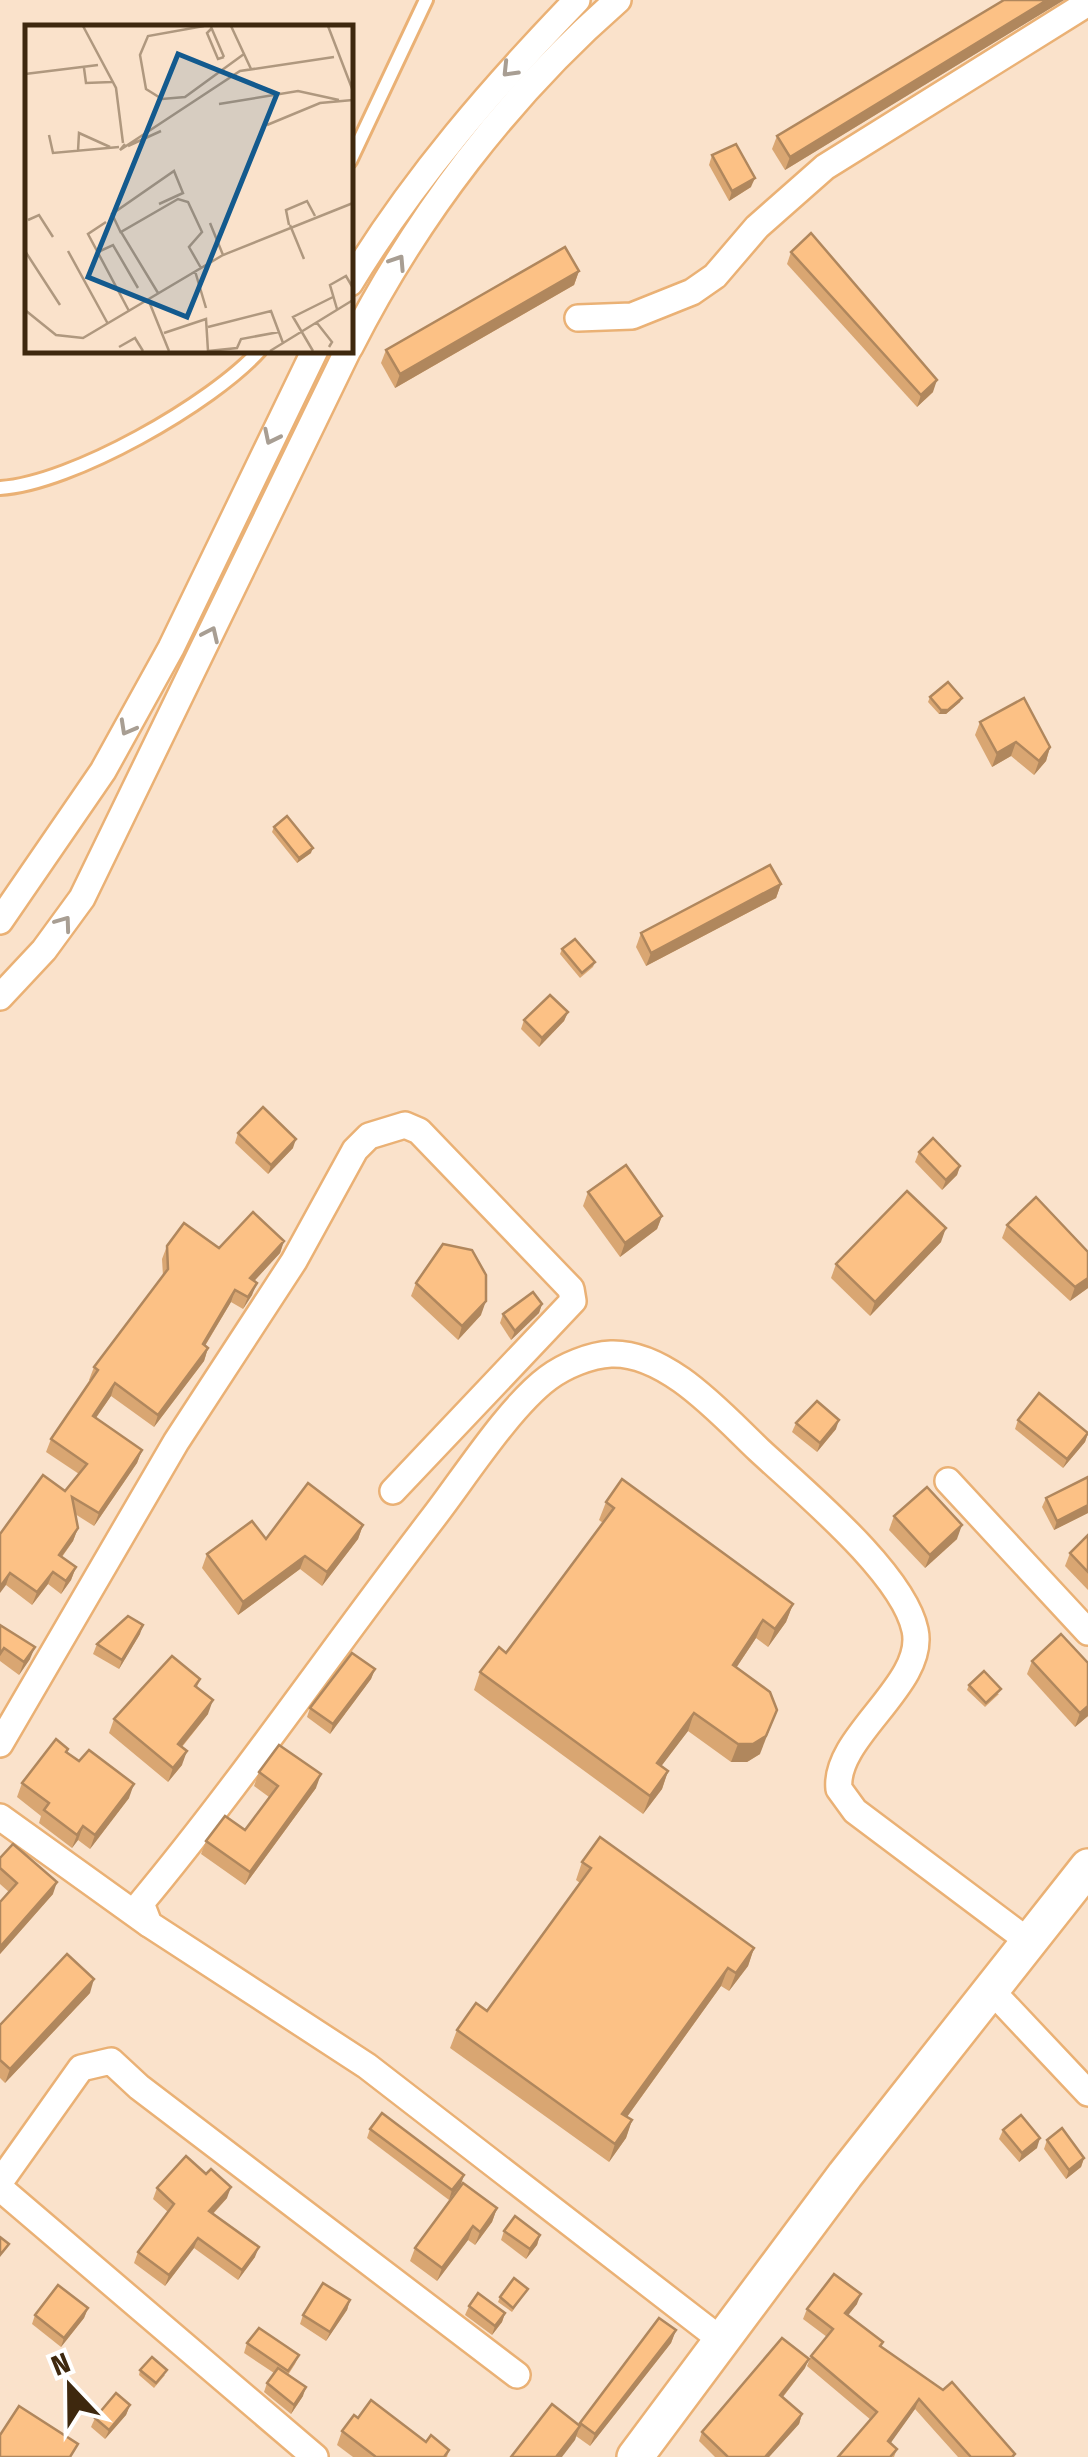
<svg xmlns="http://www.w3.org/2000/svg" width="1088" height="2457" font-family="'Fira Sans Condensed',sans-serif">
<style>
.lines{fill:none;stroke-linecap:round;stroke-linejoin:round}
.lane-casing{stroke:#eab175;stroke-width:18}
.street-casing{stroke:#eab175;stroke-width:30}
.secondary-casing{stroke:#eab175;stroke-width:40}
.lane{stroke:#fff;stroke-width:12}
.street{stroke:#fff;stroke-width:25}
.secondary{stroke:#fff;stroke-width:35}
.wall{fill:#d9a672}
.shaded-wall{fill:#b0875d}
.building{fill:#fcc185;stroke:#b0875d;stroke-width:2.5}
.oneway{stroke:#a89e93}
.inset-road{fill:none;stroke:#af987f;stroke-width:2.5}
.view{fill:#135a8e;fill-opacity:0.15;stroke:#135a8e;stroke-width:5}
.inset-edge{fill:none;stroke:#3e280e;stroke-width:5}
</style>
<rect width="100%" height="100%" fill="#fae2cb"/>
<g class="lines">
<defs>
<g id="lane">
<polyline points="350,161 426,0"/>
<path d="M0,488C71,484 213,403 260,350"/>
</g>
<g id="street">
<path d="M350,283C414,178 492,88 577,0"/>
<polyline points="578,318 632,316 692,292 715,276 757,227 825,167 1088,3"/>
<path d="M350,347C416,217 508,96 618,0"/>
<polyline points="0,921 103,771 171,648 315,350"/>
<polyline points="0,997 44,950 82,898 348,350"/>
<polyline points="948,1481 1088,1632"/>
<polyline points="0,1744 176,1442 294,1261 355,1150 369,1136 405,1125 419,1131 571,1289 573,1301 393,1491"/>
<polyline points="0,1817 149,1924"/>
<polyline points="991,1990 1088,2093"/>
<polyline points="0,2182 81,2068 111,2061 139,2087 517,2375"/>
<polyline points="0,2188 315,2457"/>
<path d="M720,2339L367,2066L149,1924L141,1903C244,1779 335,1645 433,1518C464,1478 509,1407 548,1378C564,1366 590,1355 611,1354C667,1352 721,1414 759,1450C803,1491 903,1573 915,1630C927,1684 833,1737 839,1789L855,1811L1028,1941"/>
</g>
<polyline id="secondary" points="635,2457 845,2175 1088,1867"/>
</defs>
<use href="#lane" class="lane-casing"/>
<use href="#street" class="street-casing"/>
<use href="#secondary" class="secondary-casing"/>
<use href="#lane" class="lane"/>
<use href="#street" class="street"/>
<use href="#secondary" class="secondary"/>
</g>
<g class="wall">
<polygon points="1004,0 1064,0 785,170 772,149 777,136"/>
<polygon points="712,155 751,187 729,201 709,165"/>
<polygon points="791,252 933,392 917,407 787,264"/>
<polygon points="579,271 574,285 395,388 381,363 386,350"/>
<polygon points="930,697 960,702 946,714 939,714 928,702"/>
<polygon points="980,722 1050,747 1046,761 1034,775 1011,756 992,767 975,735"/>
<polygon points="274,827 311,853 297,863 272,832"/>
<polygon points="781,884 776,898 646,966 636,947 641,933"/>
<polygon points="562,949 595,962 593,967 580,978 560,954"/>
<polygon points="568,1012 564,1021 539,1047 521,1029 524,1020"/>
<polygon points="238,1133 293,1148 268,1174 235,1143"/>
<polygon points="919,1152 960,1166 957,1175 942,1190 915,1162"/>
<polygon points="588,1192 662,1216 657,1229 620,1257 583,1206"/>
<polygon points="1007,1225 1088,1252 1088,1288 1070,1301 1002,1238"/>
<polygon points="284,1241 280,1253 254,1281 252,1295 243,1309 231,1302 205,1346 208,1348 204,1361 154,1427 111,1396 96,1418 142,1450 137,1463 94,1526 75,1514 78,1528 73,1541 62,1557 76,1567 71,1580 61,1594 48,1584 32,1605 6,1585 0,1534 65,1491 79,1474 46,1452 51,1439 91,1381 89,1380 94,1367 163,1276 162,1259 167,1246 219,1248"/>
<polygon points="941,1242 870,1316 831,1278 836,1264"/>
<polygon points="416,1283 481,1315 458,1340 411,1296"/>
<polygon points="542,1304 539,1313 511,1340 500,1323 503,1314"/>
<polygon points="1018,1420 1088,1433 1085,1442 1063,1468 1015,1429"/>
<polygon points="796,1423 836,1429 817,1452 792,1432"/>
<polygon points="1088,1477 1088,1513 1054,1530 1042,1507 1046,1498"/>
<polygon points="606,1502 793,1604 786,1622 768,1647 756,1638 736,1668 760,1754 747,1762 731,1762 688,1731 661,1766 668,1771 662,1789 643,1814 474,1690 480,1672 506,1653 603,1523 599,1520"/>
<polygon points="894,1516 957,1539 925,1568 889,1530"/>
<polygon points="363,1525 358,1539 322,1586 300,1569 238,1615 202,1568 207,1554 266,1539"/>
<polygon points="1088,1535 1088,1590 1065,1566 1070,1553"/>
<polygon points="0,1625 30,1659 19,1675 0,1661"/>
<polygon points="140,1634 119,1669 93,1654 97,1644"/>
<polygon points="1032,1661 1088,1663 1088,1716 1075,1727 1027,1674"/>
<polygon points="375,1669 371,1679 330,1734 307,1717 310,1708"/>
<polygon points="200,1679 197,1687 208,1714 182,1747 182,1765 168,1782 109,1733 114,1719"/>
<polygon points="969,1685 999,1694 985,1707 967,1690"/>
<polygon points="67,1753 129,1798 90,1849 78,1840 72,1848 39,1823 41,1816 17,1797 22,1783"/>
<polygon points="259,1772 316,1788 245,1885 201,1854 206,1841 245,1830 269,1797 254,1786"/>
<polygon points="0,1858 53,1894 0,1954 0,1902 9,1892 0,1884"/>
<polygon points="582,1862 754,1948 748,1966 729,1991 721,1986 627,2117 632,2120 626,2138 609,2162 450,2048 457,2030 487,2011 580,1883 576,1880"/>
<polygon points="90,1993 5,2083 0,2078 0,2025"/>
<polygon points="370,2129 464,2175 461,2184 449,2200 367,2138"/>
<polygon points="1003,2130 1037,2148 1019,2162 999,2139"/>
<polygon points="1047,2140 1084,2158 1081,2167 1066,2179 1044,2149"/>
<polygon points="157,2188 227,2198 213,2214 255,2257 238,2280 194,2248 165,2286 134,2263 138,2252 168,2212 153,2199"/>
<polygon points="497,2208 492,2222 475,2245 468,2240 437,2281 410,2261 415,2248"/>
<polygon points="504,2231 540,2235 537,2245 526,2259 501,2240"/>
<polygon points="528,2289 512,2312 498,2302 500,2297"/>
<polygon points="350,2300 347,2310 326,2341 300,2324 303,2315"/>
<polygon points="857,2304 848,2315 881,2346 1015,2454 1014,2457 958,2457 915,2409 890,2443 897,2449 894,2457 838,2457 871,2420 807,2366 811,2356 827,2337 803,2319 807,2309"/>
<polygon points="469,2306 505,2313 502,2322 492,2335 465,2315"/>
<polygon points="88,2308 84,2318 61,2347 32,2324 35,2315"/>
<polygon points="676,2330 671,2343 590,2446 576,2436 575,2440 580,2423"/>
<polygon points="247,2343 299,2355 295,2364 288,2375 303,2396 291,2414 264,2392 267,2383 274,2373 244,2353"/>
<polygon points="805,2368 783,2397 802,2414 799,2424 769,2457 715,2457 699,2441 702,2432"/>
<polygon points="140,2370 165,2375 154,2388 139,2375"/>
<polygon points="130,2405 126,2415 105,2439 91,2427 95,2418"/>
<polygon points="342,2431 426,2442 449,2450 447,2457 353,2457 337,2445"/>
</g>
<g class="shaded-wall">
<polygon points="1047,0 1064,0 785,170 790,157"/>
<polygon points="755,178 751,187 729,201 732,191"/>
<polygon points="579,271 574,285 395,388 400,374"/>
<polygon points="937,380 933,392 917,407 921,395"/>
<polygon points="962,698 960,702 946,714 939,714 941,710"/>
<polygon points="1016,742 1011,756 992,767 997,753"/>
<polygon points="1050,747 1046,761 1034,775 1039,761"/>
<polygon points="313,848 311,853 297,863 299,858"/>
<polygon points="781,884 776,898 646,966 651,953"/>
<polygon points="568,1012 564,1021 539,1047 542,1038"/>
<polygon points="296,1139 293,1148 268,1174 271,1165"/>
<polygon points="960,1166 957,1175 942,1190 946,1180"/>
<polygon points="662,1216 657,1229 620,1257 625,1243"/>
<polygon points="946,1228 941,1242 870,1316 875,1302"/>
<polygon points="284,1241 280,1253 245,1291 250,1278"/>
<polygon points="1088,1278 1088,1288 1070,1301 1075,1287"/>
<polygon points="257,1283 252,1295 243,1309 248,1297"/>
<polygon points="235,1290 231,1302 198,1357 203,1344"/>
<polygon points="486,1301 481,1315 458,1340 462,1326"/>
<polygon points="542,1304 539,1313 511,1340 515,1331"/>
<polygon points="208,1348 204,1361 154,1427 158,1415"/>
<polygon points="115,1383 111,1396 88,1429 93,1416"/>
<polygon points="839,1420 836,1429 817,1452 820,1443"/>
<polygon points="1088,1433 1085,1442 1063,1468 1067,1459"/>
<polygon points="142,1450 137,1463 94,1526 99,1513"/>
<polygon points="1088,1505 1088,1513 1054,1530 1057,1521"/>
<polygon points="363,1525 358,1539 322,1586 327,1572"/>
<polygon points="962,1525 957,1539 925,1568 930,1555"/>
<polygon points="78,1528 73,1541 54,1567 59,1555"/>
<polygon points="305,1556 300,1569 238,1615 243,1602"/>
<polygon points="76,1567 71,1580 61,1594 66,1581"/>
<polygon points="53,1572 48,1584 32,1605 37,1592"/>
<polygon points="10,1573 6,1585 0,1593 0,1587"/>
<polygon points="793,1604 786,1622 768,1647 775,1629"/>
<polygon points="763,1620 756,1638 726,1683 733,1665"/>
<polygon points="143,1625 140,1634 119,1669 122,1660"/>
<polygon points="35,1647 30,1659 19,1675 24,1662"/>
<polygon points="375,1669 371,1679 330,1734 333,1724"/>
<polygon points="213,1700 208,1714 173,1757 178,1744"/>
<polygon points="1088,1706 1088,1716 1075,1727 1080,1713"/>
<polygon points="777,1710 760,1754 747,1762 731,1762 738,1744"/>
<polygon points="694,1713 688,1731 650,1781 657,1763"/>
<polygon points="187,1751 182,1765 168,1782 173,1768"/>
<polygon points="668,1771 662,1789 643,1814 650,1796"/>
<polygon points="321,1774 316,1788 245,1885 250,1872"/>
<polygon points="134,1784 129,1798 90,1849 95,1835"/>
<polygon points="83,1826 78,1840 72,1848 77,1835"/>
<polygon points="57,1882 53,1894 0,1954 0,1947"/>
<polygon points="754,1948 748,1966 729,1991 736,1973"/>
<polygon points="728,1968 721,1986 616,2132 622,2114"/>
<polygon points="94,1979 90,1993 5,2083 10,2069"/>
<polygon points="632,2120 626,2138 609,2162 615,2144"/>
<polygon points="1040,2138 1037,2148 1019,2162 1022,2153"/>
<polygon points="1084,2158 1081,2167 1066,2179 1069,2170"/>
<polygon points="464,2175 461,2184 449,2200 452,2190"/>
<polygon points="231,2187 227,2198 205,2222 209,2211"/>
<polygon points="497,2208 492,2222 475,2245 480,2232"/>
<polygon points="473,2226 468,2240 437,2281 442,2268"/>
<polygon points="540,2235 537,2245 526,2259 530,2249"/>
<polygon points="198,2238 194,2248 165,2286 169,2275"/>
<polygon points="259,2247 255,2257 238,2280 242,2270"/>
<polygon points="861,2294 857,2304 842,2323 845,2313"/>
<polygon points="350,2300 347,2310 326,2341 330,2332"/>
<polygon points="88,2308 84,2318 61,2347 64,2338"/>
<polygon points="505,2313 502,2322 492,2335 495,2326"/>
<polygon points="676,2330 671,2343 590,2446 595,2434"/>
<polygon points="809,2359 805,2368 777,2404 780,2395"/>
<polygon points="306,2387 303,2396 291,2414 294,2405"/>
<polygon points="919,2399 915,2409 885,2451 888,2441"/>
<polygon points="130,2405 126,2415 105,2439 109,2430"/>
<polygon points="802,2414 799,2424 769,2457 765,2457"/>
<polygon points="580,2426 575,2440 562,2457 556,2457"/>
</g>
<g class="building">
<polygon points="1004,0 1047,0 790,157 777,136"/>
<polygon points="736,144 755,178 732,191 712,155"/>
<polygon points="811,233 937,380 921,395 791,252"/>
<polygon points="565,247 579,271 400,374 386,350"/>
<polygon points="948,682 962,698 948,710 941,710 930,697"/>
<polygon points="1024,698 1050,747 1039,761 1016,742 997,753 980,722"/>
<polygon points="287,816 313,848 299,858 274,827"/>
<polygon points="770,865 781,884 651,953 641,933"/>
<polygon points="575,939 595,962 582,973 562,949"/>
<polygon points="550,995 568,1012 542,1038 524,1020"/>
<polygon points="263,1107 296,1139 271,1165 238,1133"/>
<polygon points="933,1138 960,1166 946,1180 919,1152"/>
<polygon points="626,1165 662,1216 625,1243 588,1192"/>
<polygon points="907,1191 946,1228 875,1302 836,1264"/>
<polygon points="1036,1197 1088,1252 1088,1278 1075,1287 1007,1225"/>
<polygon points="253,1212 284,1241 250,1278 257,1283 248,1297 235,1290 203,1344 208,1348 158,1415 115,1383 93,1416 142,1450 99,1513 72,1497 78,1528 59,1555 76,1567 66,1581 53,1572 37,1592 10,1573 0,1587 0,1534 43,1475 65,1491 87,1464 51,1439 98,1370 94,1367 168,1269 167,1246 184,1223 219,1248"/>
<polygon points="443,1244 472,1250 486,1275 486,1301 462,1326 416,1283"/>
<polygon points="533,1292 542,1304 515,1331 503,1314"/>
<polygon points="1039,1393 1088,1433 1067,1459 1018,1420"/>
<polygon points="817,1401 839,1420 820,1443 796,1423"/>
<polygon points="1088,1477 1088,1505 1057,1521 1046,1498"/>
<polygon points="622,1479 793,1604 775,1629 763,1620 733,1665 770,1692 777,1710 766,1736 753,1744 738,1744 694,1713 657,1763 668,1771 650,1796 480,1672 499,1647 506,1653 614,1508 606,1502"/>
<polygon points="308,1483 363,1525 327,1572 305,1556 243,1602 207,1554 252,1521 266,1539"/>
<polygon points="927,1487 962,1525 930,1555 894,1516"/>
<polygon points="1088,1535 1088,1572 1070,1553"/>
<polygon points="128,1616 143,1625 122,1660 97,1644"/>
<polygon points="0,1625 35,1647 24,1662 4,1648 0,1654"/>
<polygon points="1061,1634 1088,1663 1088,1706 1080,1713 1032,1661"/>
<polygon points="352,1653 375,1669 333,1724 310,1708"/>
<polygon points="172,1656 200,1679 195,1686 213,1700 178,1744 187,1751 173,1768 114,1719"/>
<polygon points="984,1671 1001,1689 986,1703 969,1685"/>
<polygon points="56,1739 68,1749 66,1752 79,1761 89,1750 134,1784 95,1835 83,1826 77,1835 44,1810 49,1803 22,1783"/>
<polygon points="279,1745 321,1774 250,1872 206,1841 225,1816 245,1830 278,1786 259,1772"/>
<polygon points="600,1837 754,1948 736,1973 728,1968 622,2114 632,2120 615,2144 457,2030 476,2003 487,2011 591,1868 582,1862"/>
<polygon points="13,1844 57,1882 0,1947 0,1902 17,1883 0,1868 0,1858"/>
<polygon points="67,1954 94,1979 10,2069 0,2060 0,2025"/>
<polygon points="382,2113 464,2175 452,2190 370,2129"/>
<polygon points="1021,2115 1040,2138 1022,2153 1003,2130"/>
<polygon points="1062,2128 1084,2158 1069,2170 1047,2140"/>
<polygon points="186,2156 206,2174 211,2169 231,2187 209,2211 259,2247 242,2270 198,2238 169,2275 138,2252 174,2204 157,2188"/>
<polygon points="463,2183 497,2208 480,2232 473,2226 442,2268 415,2248"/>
<polygon points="515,2216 540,2235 530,2249 504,2231"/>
<polygon points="0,2237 9,2244 0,2255"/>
<polygon points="834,2274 861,2294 845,2313 883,2342 880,2346 943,2390 952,2382 1015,2454 1012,2457 971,2457 919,2399 888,2441 897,2449 890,2457 838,2457 877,2412 811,2356 833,2329 807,2309"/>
<polygon points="514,2278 528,2289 513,2308 500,2297"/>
<polygon points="323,2283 350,2300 330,2332 303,2315"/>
<polygon points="58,2285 88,2308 64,2338 35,2315"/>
<polygon points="478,2293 505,2313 495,2326 469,2306"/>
<polygon points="659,2318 676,2330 595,2434 580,2423"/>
<polygon points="259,2328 299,2355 288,2371 247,2343"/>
<polygon points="782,2338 809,2359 780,2395 802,2414 766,2456 767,2457 728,2457 702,2432"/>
<polygon points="152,2357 167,2370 156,2383 140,2370"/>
<polygon points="278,2368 306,2387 294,2405 267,2383"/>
<polygon points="116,2393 130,2405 109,2430 95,2418"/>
<polygon points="371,2400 426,2442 431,2435 449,2450 444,2457 376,2457 342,2431 354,2415 358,2418"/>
<polygon points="552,2404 580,2426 556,2457 511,2457"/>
<polygon points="19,2406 78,2444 70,2457 0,2457 0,2435"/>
</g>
<defs><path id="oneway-chevron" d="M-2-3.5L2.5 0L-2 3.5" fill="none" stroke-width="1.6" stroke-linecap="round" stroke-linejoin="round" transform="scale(2.5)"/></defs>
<g class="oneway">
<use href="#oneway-chevron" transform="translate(509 70) rotate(134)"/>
<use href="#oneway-chevron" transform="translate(398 262) rotate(-57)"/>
<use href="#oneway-chevron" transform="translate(271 437) rotate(116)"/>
<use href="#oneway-chevron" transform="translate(211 634) rotate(-65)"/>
<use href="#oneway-chevron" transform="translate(127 728) rotate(119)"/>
<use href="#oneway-chevron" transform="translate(64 923) rotate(-54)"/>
</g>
<g transform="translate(25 25)">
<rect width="328" height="328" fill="#fae2cb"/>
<path class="inset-road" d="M58,1L91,63L98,118M179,1L123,11L115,30L121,64L137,74L160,72L219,29M206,1L226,44M303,1L328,66M186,2L199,32M186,4L182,8L193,34L199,32M59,43L61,58L87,57M0,49L73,40M194,79L273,66L314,75M242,100L295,78L328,75M24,110L28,128L94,122M100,119L95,125L215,46L309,32M103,121L136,106M53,126L54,108L85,122M3,195L14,190L28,212M81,197L63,209L104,286M185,198L198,230M264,200L261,185L282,176L290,191M265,200L279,234M96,208L87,189L149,146L158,168L134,179M0,226L35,280M43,226L83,299M73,227L88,220L113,263M170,246L181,283M133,268L96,207L153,174L163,177L177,207L164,222L176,243M123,274L144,326M312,284L305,260L321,251L328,263M0,285L31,310L58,313L198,230L328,178M292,298L307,317L304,322M183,302L246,286L258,318M139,308L181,294L183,326M94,322L110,313L118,326M183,326L212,323L216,314L254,307M245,326L328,275M288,326L268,292L308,272"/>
<path class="view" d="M153,29L252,69L162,292L63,252Z"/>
<rect width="328" height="328" class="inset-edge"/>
</g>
<g transform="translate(70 2387) rotate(338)" stroke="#ffffff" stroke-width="8" paint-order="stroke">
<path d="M0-8L18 38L0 25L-18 38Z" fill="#3e280e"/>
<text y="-15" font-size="28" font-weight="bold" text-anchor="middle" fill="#3e280e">N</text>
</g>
</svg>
